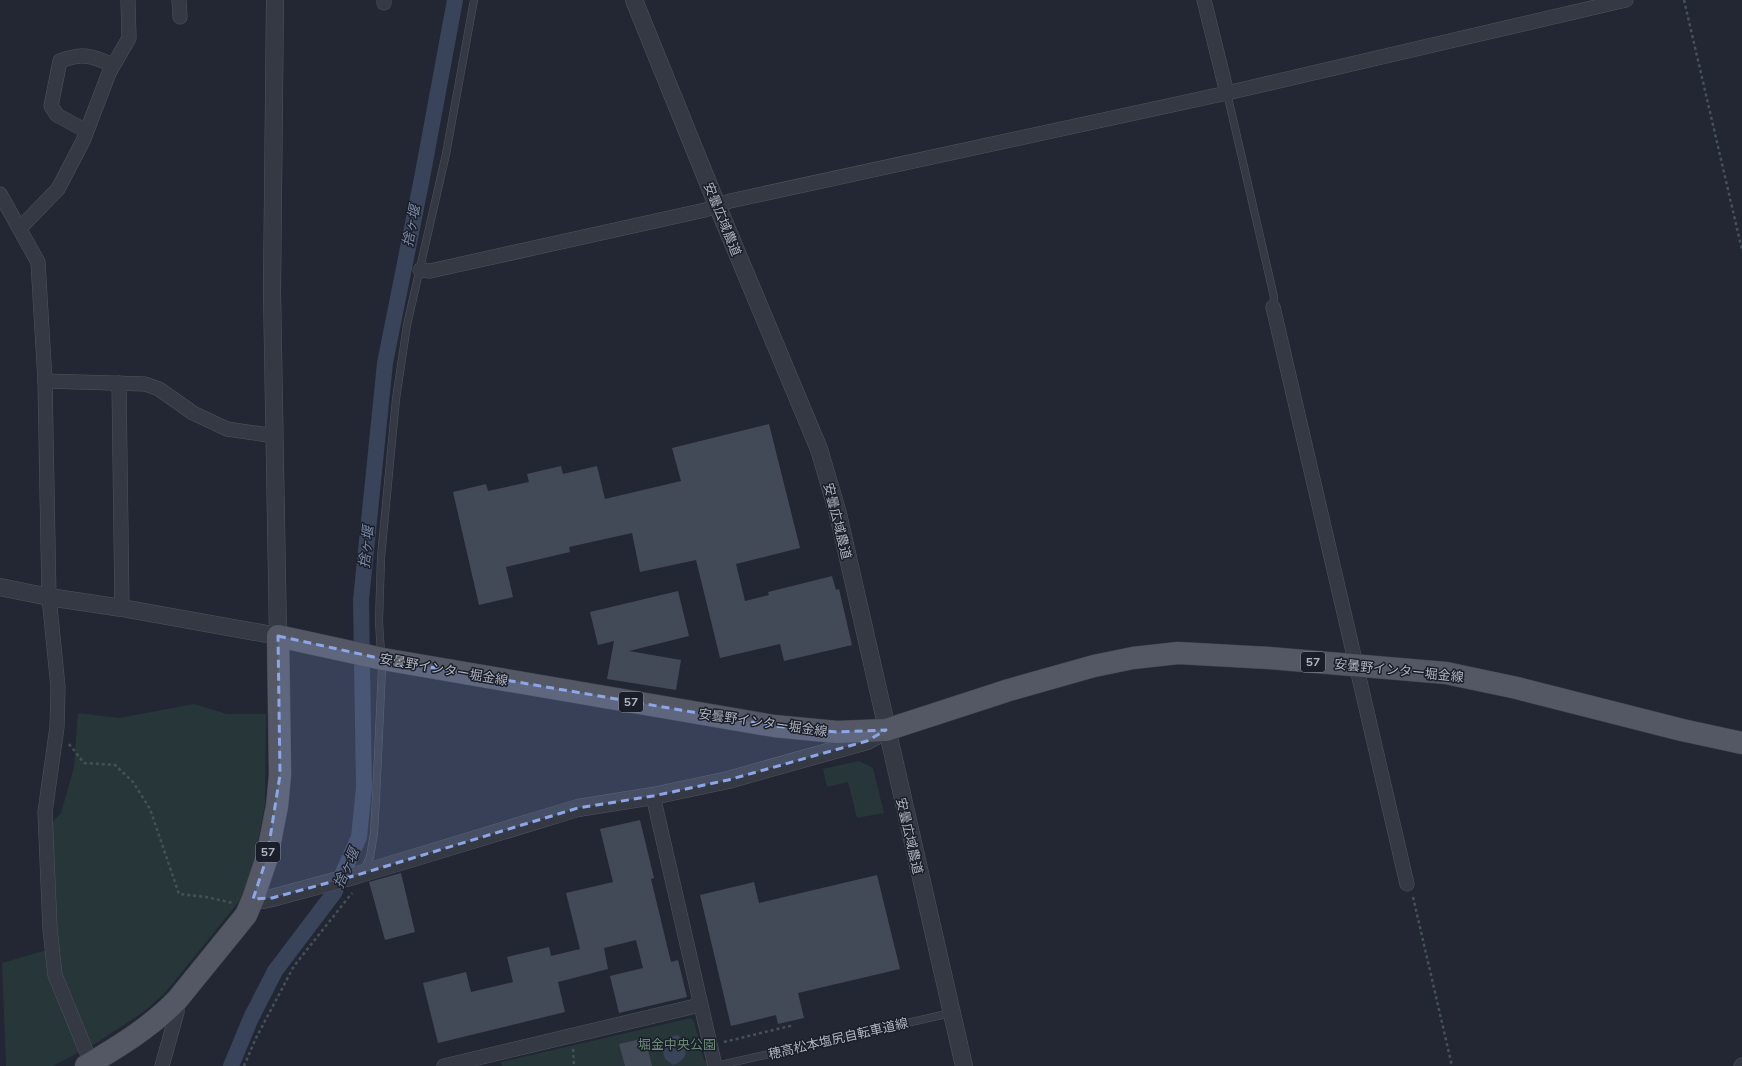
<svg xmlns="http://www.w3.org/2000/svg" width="1742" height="1066" font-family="'Nunito Sans','Noto Sans JP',sans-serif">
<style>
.green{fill:#273638}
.water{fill:#39435a}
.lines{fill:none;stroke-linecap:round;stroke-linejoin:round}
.canal{stroke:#39435a;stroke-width:16}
.building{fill:#434a57}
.service-casing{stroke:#4f545e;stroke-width:8}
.minor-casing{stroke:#4f545e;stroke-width:15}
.tertiary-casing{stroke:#4f545e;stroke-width:18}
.primary-casing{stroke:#3e424d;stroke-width:23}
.path{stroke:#455255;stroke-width:2.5;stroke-dasharray:3 3;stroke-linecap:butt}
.service{stroke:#353944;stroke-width:7}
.minor{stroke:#353944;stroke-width:14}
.tertiary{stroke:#353944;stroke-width:17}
.primary{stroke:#535864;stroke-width:22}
.marked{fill:#8ca6e8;fill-opacity:0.2;stroke:#8ca6e8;stroke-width:3;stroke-dasharray:8 5;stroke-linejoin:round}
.labels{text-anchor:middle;stroke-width:3;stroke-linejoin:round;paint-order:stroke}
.shield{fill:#1a1e28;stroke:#828792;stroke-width:1}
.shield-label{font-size:12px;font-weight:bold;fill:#afb4c0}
.street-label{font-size:13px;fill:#afb4c0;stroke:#1a1e28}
.park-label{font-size:13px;fill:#6a8d76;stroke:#1a1e28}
.water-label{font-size:14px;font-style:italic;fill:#7b88a5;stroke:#1a1e28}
</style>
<rect width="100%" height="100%" fill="#222733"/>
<g class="green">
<polygon points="194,704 227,714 266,714 265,804 254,863 241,899 164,994 142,1013 98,1042 53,1066 6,1066 2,963 57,947 40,835 61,813 74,767 78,713 119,718"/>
<polygon points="859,761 873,768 884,813 857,818 848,782 827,787 823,769"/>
<polygon points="691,1018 694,1021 704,1060 708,1062 709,1066 502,1066 501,1062"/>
</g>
<path class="water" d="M678,1035C688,1047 690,1059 673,1065L665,1059L662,1049L669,1037Z"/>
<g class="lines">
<polyline class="canal" points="231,1066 251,1018 275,971 334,893 359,837 364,787 361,600 385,363 422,178 455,0"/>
</g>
<g class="building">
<polygon points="769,424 800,548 736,564 745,601 769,595 768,592 832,576 836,590 839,589 852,645 784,661 780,644 720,658 696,560 640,572 632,533 569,547 570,552 506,567 513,597 479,605 453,492 486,484 488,491 529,482 527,474 561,466 563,474 597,466 605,499 681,481 672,448"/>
<polygon points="678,591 689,636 629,651 681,660 676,690 607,679 614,641 598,645 590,612"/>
<polygon points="640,820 654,878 651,879 671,962 678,960 687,997 619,1013 610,976 643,968 636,940 604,948 608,969 558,982 565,1012 438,1043 423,983 466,972 471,992 513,982 507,957 549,947 551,956 580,949 566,893 613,882 600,829"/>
<polygon points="401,873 415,932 385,940 369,882"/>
<polygon points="877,875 900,969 798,993 804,1018 778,1024 776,1015 731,1026 700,895 754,882 759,903"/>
<polygon points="645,1038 652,1066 625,1066 619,1044"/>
</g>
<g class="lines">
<defs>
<g id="service">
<polyline points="1227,93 1274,297 1273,307"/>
<polyline points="364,870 370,857 374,833 376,798 382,669 379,622 381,557 396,399 407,325 446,154 474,0"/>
<polyline points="716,1066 951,1013"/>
</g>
<g id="minor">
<polyline points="179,0 180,17"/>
<polyline points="384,0 384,3"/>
<polyline points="1204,0 1227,93"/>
<path d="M86,131L57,115L51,106L60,61C83,52 92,56 113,65"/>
<polyline points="0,194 38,262 45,381 49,597 58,687 57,727 45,812 50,929 55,975 87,1053 92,1062"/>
<polyline points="20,228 58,189 83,141 109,73 129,38 128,0"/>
<polyline points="420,270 430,271 705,210 730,201 1227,93 1626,0"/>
<polyline points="1273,307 1407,884"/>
<polyline points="45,381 145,384 159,389 193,413 227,429 275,436"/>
<polyline points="119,383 122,608"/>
<polyline points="653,796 715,1066"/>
<polyline points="162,1066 177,1012 177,1000"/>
<polyline points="444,1066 700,1005"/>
<polyline points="1741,1066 1742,1065"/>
</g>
<g id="tertiary">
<polyline points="634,0 717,205 819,449 838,514 964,1066"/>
<polyline points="0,587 49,597 122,608 278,636 272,291 275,0"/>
<polyline points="253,899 263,900 272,898 357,875 578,808 653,796 728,780 867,741 884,732"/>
</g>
<path id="primary" d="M86,1066C118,1047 151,1027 177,1000L246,915L253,899L267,857L277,806L280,775L278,636L383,659L774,726L837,732L886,730L1009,690L1094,666L1133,658L1178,653L1269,658L1446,673L1517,688L1682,730L1742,743"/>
</defs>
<use href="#service" class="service-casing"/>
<use href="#minor" class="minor-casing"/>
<use href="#tertiary" class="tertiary-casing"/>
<use href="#primary" class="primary-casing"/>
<g class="path">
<polyline points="1684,0 1742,250"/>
<polyline points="69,744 84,763 115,765 133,782 150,809 179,894 206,897 233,903"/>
<polyline points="1413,897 1452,1066"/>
<polyline points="724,1042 794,1025"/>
<polyline points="573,1049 574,1066"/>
<polyline points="244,1066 255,1040 294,966 352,893"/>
</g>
<use href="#service" class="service"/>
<use href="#minor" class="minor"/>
<use href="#tertiary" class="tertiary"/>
<use href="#primary" class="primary"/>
</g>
<path class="marked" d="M278,636L383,659L774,726L837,732L886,730L867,741L728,780L653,796L578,808L357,875L272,898L253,899L267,857L280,775Z"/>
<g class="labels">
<g class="shield">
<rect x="1301" y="652" width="24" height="20" rx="3"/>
<rect x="619" y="692" width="24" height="20" rx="3"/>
<rect x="256" y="842" width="24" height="20" rx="3"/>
</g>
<g class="shield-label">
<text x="1313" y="666">57</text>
<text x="631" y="706">57</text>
<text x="268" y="856">57</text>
</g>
<g class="street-label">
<text transform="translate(723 219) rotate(68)" y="5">安曇広域農道</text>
<text transform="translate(838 521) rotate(76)" y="5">安曇広域農道</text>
<text transform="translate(444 669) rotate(10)" y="5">安曇野インター堀金線</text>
<text transform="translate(1399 670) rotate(6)" y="5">安曇野インター堀金線</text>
<text transform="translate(763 722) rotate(8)" y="5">安曇野インター堀金線</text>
<text transform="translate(910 836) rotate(77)" y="5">安曇広域農道</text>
<text transform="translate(838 1038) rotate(-13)" y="5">穂高松本塩尻自転車道線</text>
</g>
<g class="park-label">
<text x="677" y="1049">堀金中央公園</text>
</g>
<g class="water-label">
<text transform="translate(411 226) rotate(-79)" y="5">捨ヶ堰</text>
<text transform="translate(366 547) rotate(-84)" y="5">捨ヶ堰</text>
<text transform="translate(346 868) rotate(-66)" y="5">捨ヶ堰</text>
</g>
</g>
</svg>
